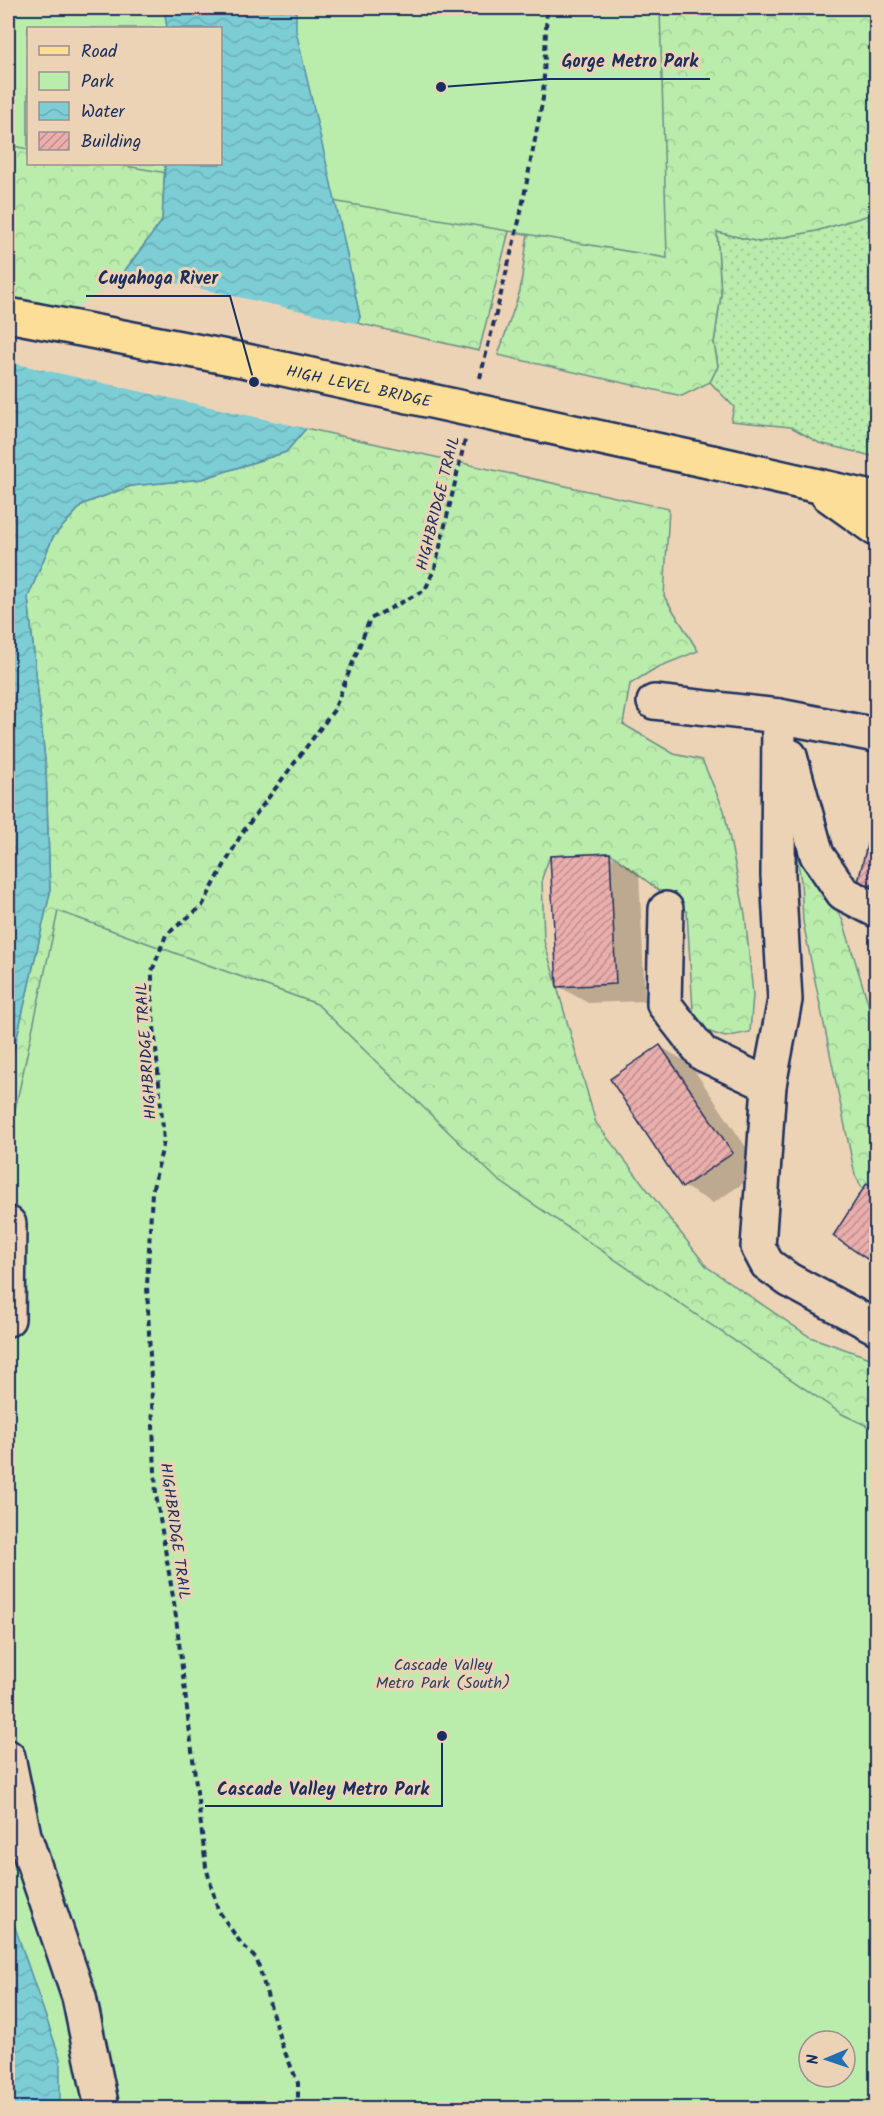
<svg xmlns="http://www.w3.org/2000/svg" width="884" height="2116" font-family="Kalam,sans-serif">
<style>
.grass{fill:url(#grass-dots);stroke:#6a8e85;stroke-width:1.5}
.forest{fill:url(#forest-crowns);stroke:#6a8e85;stroke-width:1.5;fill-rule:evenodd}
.park{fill:#baecac;stroke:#6a8e85;stroke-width:1.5;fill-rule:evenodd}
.water{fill:url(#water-waves);stroke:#558ea5;stroke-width:1.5}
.pier{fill:#edd3b5}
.shadow{fill:#0003}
.building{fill:url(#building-hatch);stroke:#1b2f5e;stroke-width:1.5}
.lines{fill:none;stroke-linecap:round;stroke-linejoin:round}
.minor-casing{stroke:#1b2f5e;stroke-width:38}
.major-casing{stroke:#1b2f5e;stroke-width:38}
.path{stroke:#1b2f5e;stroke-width:4;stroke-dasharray:6 4.5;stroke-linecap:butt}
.minor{stroke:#edd3b5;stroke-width:33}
.major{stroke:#fcde96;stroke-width:33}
.major-bridge-casing{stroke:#1b2f5e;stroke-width:38;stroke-linecap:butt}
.major-bridge{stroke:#fcde96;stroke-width:33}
.labels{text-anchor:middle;stroke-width:6;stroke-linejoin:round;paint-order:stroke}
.street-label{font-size:16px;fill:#1b2f5e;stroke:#edd3b5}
.park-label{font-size:16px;fill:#2b4266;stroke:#edd3b5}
.leader{fill:none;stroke:#1b2f5e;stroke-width:2}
.callout-dot{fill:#1b2f5e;stroke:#edd3b5;stroke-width:2}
.callout-label{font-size:18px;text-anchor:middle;font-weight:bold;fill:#1b2f5e;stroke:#edd3b5;stroke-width:6;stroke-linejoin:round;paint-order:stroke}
</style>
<defs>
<pattern id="grass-dots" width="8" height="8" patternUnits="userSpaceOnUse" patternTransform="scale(1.5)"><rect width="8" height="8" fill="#baecac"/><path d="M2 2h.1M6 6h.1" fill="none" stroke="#9fcb96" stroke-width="1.8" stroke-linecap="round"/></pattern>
<pattern id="forest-crowns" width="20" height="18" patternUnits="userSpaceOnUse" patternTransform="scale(1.5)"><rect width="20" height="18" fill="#baecac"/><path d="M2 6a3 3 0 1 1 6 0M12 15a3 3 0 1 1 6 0" fill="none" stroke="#9fcb96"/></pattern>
<pattern id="water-waves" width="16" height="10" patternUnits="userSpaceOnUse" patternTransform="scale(1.5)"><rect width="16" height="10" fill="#7ccdd4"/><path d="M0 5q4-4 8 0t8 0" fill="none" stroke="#6bb0b8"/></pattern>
<pattern id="building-hatch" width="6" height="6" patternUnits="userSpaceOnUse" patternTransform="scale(1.5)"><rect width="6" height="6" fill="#eaaeac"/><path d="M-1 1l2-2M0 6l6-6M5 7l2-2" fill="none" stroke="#bd8e8f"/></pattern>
</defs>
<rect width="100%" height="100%" fill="#edd3b5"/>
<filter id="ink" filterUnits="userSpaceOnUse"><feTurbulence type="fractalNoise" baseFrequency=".0167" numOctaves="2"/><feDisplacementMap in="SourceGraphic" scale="12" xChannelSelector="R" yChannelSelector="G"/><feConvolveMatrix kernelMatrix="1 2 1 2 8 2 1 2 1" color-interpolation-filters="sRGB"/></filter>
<g filter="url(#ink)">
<polygon class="grass" points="876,213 876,457 819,443 791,427 731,421 734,407 710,382 718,366 714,343 721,295 717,232 759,242 816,231"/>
<g class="forest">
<polygon points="8,8 28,28 28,164 165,164 162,221 114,285 57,326 8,315"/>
<polygon points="559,8 876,8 876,213 816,231 759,242 717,232 721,295 714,343 718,366 710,382 682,396 498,355 520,291"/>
<polygon points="296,31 513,215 479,351 357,323 360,317"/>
<path d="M305,428L669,509L664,596L698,651L656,668L630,684L623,724L674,754L702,760L724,810L745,914L753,995L750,1032L725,1037L694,1027L687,912L610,853L550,856L542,878L544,941L596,1123L707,1267L810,1337L876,1360V2108L8,1907V1076L50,893L46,770L28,597L53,537L83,504L131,486L202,479L286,452ZM809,2041H845V2077H809Z"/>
<polygon points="796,850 811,859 843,921 876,1029 872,1052 876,1059 876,1213 855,1175 803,922 801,881"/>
</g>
<g class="park">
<polygon points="8,8 660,8 667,258 114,164 220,164 220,28 28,28 28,149 8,145"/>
<path d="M58,911L317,1004L498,1180L842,1414L876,1430V2108H8V1142ZM809,2041H845V2077H809Z"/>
</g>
<g class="water">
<polygon points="164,8 296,8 296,31 344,240 360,317 327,404 286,452 202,479 131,486 83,504 53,537 28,597 46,770 50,893 8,1076 8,339 57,326 114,285 162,221 165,164 220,164 220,28 167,28"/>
<polygon points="8,1907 60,2058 60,2108 8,2108"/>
</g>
<polygon class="pier" points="121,271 360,324 330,405 309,429 8,362 8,336 55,323 112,283"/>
<g class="shadow">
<polygon points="873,826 876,826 876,891 860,881"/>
<polygon points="609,855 639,872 645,1001 588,1003 558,986"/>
<polygon points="661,1047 690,1064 762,1171 713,1203 683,1186"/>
<polygon points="876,1087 876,1103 873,1101"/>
<polygon points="868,1185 876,1190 876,1263 835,1236"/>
</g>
<g class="building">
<polygon points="872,824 876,825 876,886 858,882"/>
<polygon points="610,853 616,984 557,987 550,856"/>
<polygon points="660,1045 733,1153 682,1188 610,1079"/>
<polygon points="867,1183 876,1189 876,1265 833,1236"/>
</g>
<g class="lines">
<defs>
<g id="minor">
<polyline points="654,702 779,716 876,735"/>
<polyline points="779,716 778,875 785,1000 769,1085 758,1247 767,1264 789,1280 876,1327"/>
<polyline points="790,756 817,855 843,893 876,910"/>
<polyline points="666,909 664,1004 703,1054 769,1085"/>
<polyline points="8,1319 9,1224"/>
<polyline points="8,1757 24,1835 79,1997 102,2108"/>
</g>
<g id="major">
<polyline points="712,462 876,499"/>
<polyline points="827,494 876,529"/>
</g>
</defs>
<use href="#minor" class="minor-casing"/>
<use href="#major" class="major-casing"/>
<g class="path">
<polyline points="480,378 520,217 543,98 547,8"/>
<polyline points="298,2108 298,2083 281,2043 257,1960 240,1942 218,1910 206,1867 175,1609 156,1495 147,1286 152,1192 164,1141 152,1003 152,971 166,935 202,906 242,833 334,710 370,619 425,590 435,568 465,440"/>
</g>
<use href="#minor" class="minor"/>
<use href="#major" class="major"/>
<defs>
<g id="major-bridge">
<path id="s1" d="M8,315L242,360L712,462"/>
</g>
</defs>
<use href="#major-bridge" class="major-bridge-casing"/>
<use href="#major-bridge" class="major-bridge"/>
</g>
</g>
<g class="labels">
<g class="street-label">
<text dy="6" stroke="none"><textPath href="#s1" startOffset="358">HIGH LEVEL BRIDGE</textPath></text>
<text transform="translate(437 503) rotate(-76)" y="6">HIGHBRIDGE TRAIL</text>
<text transform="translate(145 1051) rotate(-94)" y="6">HIGHBRIDGE TRAIL</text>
<text transform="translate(176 1531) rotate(82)" y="6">HIGHBRIDGE TRAIL</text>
</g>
<g class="park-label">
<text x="443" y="1670">Cascade Valley<tspan x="443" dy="18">Metro Park (South)</tspan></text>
</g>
</g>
<path class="leader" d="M441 87L549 79H710M254 382L230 296H86M442 1736L442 1806H205"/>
<g class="callout-dot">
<circle cx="441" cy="87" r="6"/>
<circle cx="254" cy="382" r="6"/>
<circle cx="442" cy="1736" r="6"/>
</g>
<g class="callout-label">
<text x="630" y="67">Gorge Metro Park</text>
<text x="158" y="284">Cuyahoga River</text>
<text x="323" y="1795">Cascade Valley Metro Park</text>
</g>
<rect width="884" height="2116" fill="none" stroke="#edd3b5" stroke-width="30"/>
<rect x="15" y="15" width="854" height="2086" fill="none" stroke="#1b2f5e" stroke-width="2" filter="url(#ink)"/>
<rect x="27" y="27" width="195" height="138" fill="#edd3b5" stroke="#999192" stroke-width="1.5"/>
<rect x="39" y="46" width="30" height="9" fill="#fcde96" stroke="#999192" stroke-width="1.5"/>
<text x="81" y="57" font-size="18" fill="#1b2f5e">Road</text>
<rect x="39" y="72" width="30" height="18" fill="#baecac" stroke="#999192" stroke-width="1.5"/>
<text x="81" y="87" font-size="18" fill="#1b2f5e">Park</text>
<rect x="39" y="102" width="30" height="18" fill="url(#water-waves)" stroke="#999192" stroke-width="1.5"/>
<text x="81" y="117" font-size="18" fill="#1b2f5e">Water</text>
<rect x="39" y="132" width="30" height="18" fill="url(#building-hatch)" stroke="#999192" stroke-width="1.5"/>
<text x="81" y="147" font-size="18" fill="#1b2f5e">Building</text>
<g transform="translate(827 2059) rotate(268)"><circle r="28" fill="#edd3b5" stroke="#999192" stroke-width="1.5"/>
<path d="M0-4.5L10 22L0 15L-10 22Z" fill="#1f6fb2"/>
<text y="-9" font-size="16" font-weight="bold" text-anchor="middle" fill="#1b2f5e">N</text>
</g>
</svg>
